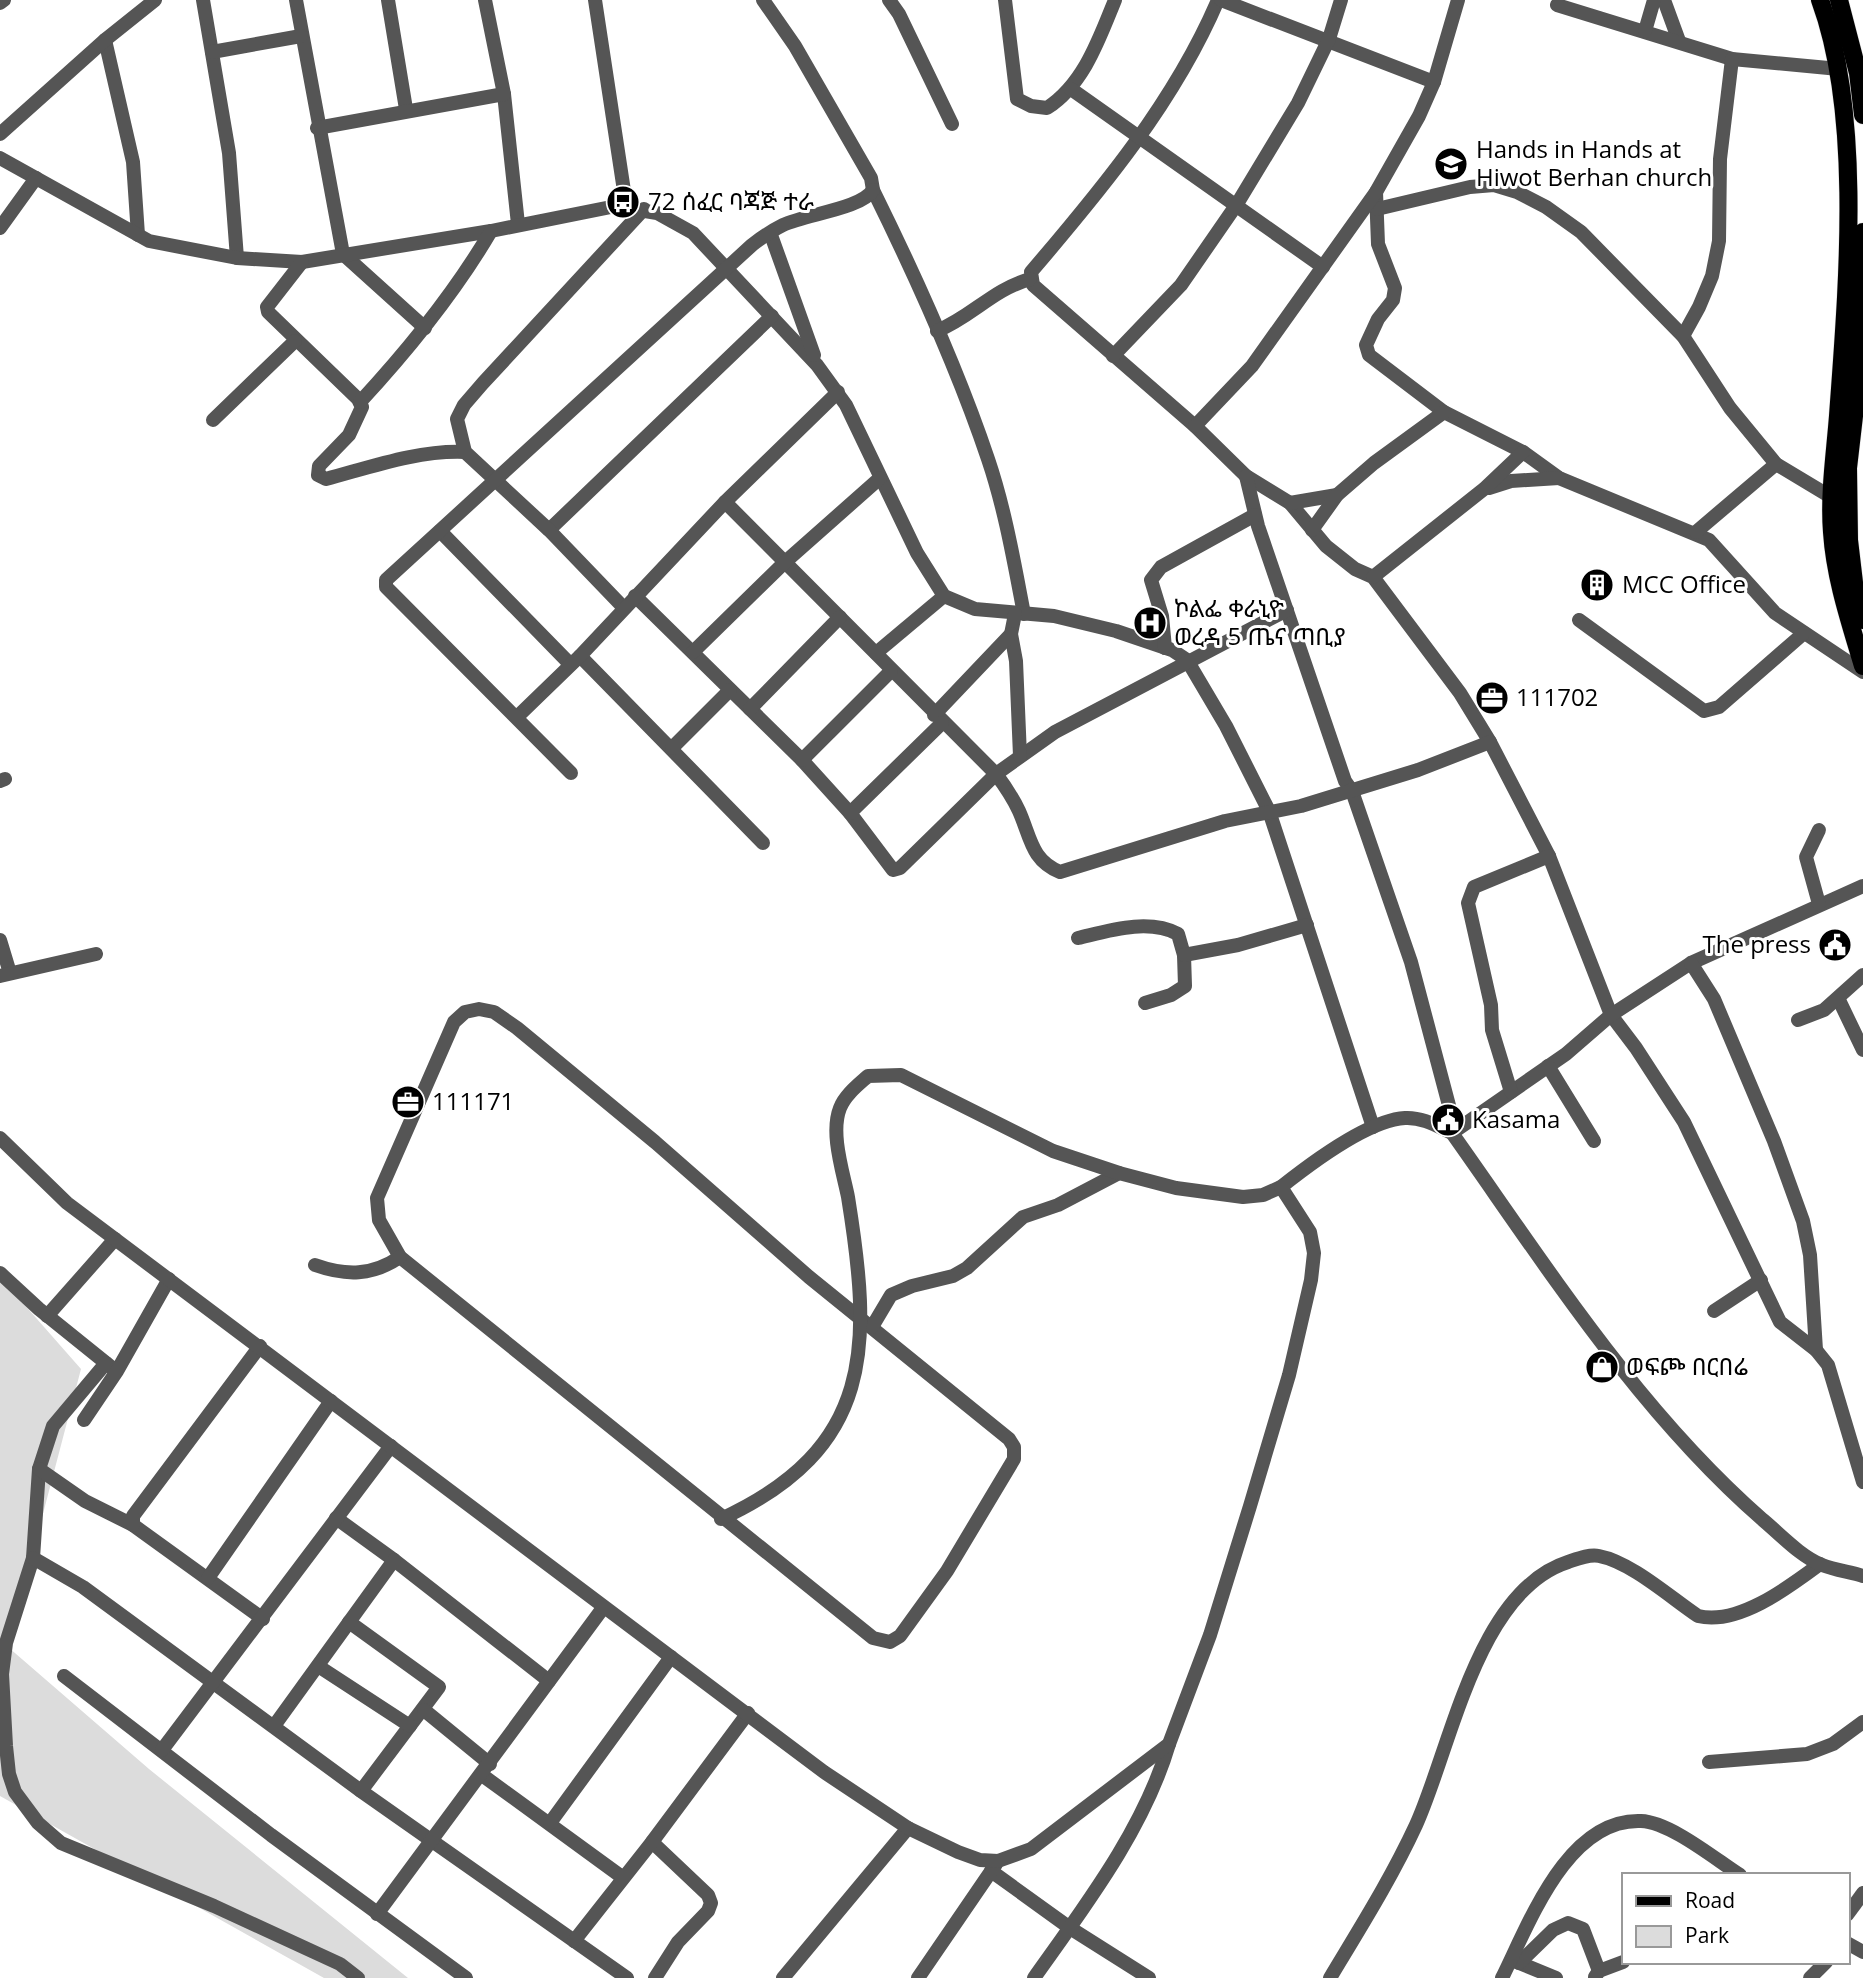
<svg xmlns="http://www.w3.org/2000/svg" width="1863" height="1978" font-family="'Open Sans','Noto Sans Ethiopic',sans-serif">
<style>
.green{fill:#dcdcdc}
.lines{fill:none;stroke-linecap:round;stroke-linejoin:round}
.primary-casing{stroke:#dbdbdb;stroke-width:19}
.minor{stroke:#555;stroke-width:14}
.tertiary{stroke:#555;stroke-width:14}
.primary{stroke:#000;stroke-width:18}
.labels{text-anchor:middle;stroke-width:6;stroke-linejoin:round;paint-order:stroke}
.poi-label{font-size:24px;fill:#000;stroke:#fff;text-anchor:start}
</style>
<rect width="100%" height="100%" fill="#fff"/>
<polygon class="green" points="0,1277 81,1369 8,1647 149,1769 408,1978 324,1978 0,1796"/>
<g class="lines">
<defs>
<g id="primary">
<path d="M1820,0C1863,117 1847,291 1838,416C1835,455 1829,493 1832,532C1835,578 1850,622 1863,666"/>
<polyline points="1839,0 1858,73 1863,115"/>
<polyline points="1863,232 1854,416 1848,468 1849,540 1855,591 1863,620"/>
</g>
</defs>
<use href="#primary" class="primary-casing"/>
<g class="minor">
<polyline points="203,0 229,153 237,258"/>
<polyline points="296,0 343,254 425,328"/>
<polyline points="388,0 406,109"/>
<polyline points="485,0 504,94 518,224"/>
<polyline points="595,0 626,204"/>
<path d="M763,0L795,46L871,178L873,190C916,277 957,367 988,459C1005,509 1014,562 1024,614"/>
<polyline points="889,0 899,14 952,124"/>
<path d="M1005,0L1017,99L1031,106L1047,108C1084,84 1099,39 1115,0"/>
<path d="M1218,0C1175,101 1102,189 1031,272L1033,285L1195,426L1246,476L1290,503L1326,546L1355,569L1373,577L1460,693L1490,742L1549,856L1611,1015L1636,1048L1684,1122L1780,1322L1816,1350L1828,1365L1863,1482"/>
<polyline points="1221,0 1434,82"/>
<polyline points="1664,0 1679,41"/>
<polyline points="0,3 4,0"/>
<polyline points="1557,5 1732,59 1839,69"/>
<polyline points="1645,31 1654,0"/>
<polyline points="105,40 133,162 138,235"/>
<polyline points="212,52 301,36"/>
<polyline points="1071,89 1323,267"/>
<polyline points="317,128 504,94"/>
<polyline points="0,134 105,40 155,0"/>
<polyline points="0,158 149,241 237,258 302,262 491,231 626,204 633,209 657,213 693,233 817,365 846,405 917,553 944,596 975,609 1054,616 1116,631 1172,650 1187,660 1226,726 1269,811 1373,1127"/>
<polyline points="1376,192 1378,244 1395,288 1393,300 1378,319 1366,345 1369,355 1444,412 1523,452 1559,478 1709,540 1775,613 1863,672"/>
<polyline points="1377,209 1470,187 1494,185 1517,192 1546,207 1581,232 1683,336 1730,408 1776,464 1831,497"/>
<polyline points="0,228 36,178"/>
<polyline points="771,235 814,355"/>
<path d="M302,262L267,307L268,312L358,399L362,407L349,435L319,466L318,475L326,479C371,467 418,450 465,452"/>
<path d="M937,331C973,316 992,290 1030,279"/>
<polyline points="1683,336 1699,307 1712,276 1719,241 1720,159 1732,59"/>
<polyline points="1113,356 1181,285 1237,204 1298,103 1329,39 1341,0"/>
<path d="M360,402C409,349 454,294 491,231"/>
<polyline points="213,420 295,341"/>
<polyline points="1195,426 1252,366 1376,192 1419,116 1434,82 1458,0"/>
<polyline points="1246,476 1258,526 1345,781 1352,791 1411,962 1451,1113 1452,1133 1566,1054 1611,1015 1691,963 1863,886"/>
<polyline points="1489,488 1511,481 1559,478"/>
<path d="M725,502L996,774C1005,786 1013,798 1019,811C1031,838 1031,860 1060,872L1225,821L1301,806L1418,770L1490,742"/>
<polyline points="1290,503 1337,495"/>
<polyline points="549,530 772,316"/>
<polyline points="1312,530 1337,495 1374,463 1444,412"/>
<polyline points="440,531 570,664"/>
<polyline points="1696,532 1776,464"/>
<polyline points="1373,577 1484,489 1523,452"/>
<polyline points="635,596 802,760 850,813 893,870 900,868 996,774 1055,732 1287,610"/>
<polyline points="624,608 549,530 465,452 457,419 464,405 483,383 644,209"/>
<polyline points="1015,614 1011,634 1016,661 1020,756"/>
<polyline points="1579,620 1704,711 1719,707 1804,633"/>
<polyline points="1165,648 1162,616 1151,580 1161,567 1255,515"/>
<polyline points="693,652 784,563 880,478"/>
<polyline points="876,653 944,596"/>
<polyline points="580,656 763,843"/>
<polyline points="750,709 840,617"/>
<polyline points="934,715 1011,634"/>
<polyline points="517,717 580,656 725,502 838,392"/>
<polyline points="672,748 730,690"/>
<polyline points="802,760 891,671"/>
<path d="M571,773L386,587V580L752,245C761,238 773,230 783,225C806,214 861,209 873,190"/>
<polyline points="0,781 5,779"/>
<polyline points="850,813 942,723"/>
<polyline points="1819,904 1806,857 1819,830"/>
<path d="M1078,938C1108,931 1148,918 1178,934L1184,955L1185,986L1171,995L1145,1003"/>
<polyline points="0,940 10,973"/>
<polyline points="1184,955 1238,945 1307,925"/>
<polyline points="1691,963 1714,999 1774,1141 1803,1221 1810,1255 1816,1350"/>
<polyline points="0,976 96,954"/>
<polyline points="1839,1000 1863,1050"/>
<polygon points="479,1009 494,1012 517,1028 655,1142 809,1277 1009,1439 1014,1447 1014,1459 947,1571 900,1636 890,1642 873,1638 400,1257 379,1220 377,1198 454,1022 465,1012"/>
<polyline points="1798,1020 1824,1010 1863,975"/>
<polyline points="1548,1066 1594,1141"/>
<polyline points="1511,1092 1492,1030 1491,1005 1468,903 1474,887 1549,856"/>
<path d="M315,1265C346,1276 372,1276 400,1257"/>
<polyline points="0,1273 39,1309 111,1367"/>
<polyline points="1714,1311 1761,1280"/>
<polyline points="47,1316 115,1239"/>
<polyline points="872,1327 891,1295 912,1286 953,1276 967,1268 1023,1217 1058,1205 1119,1173"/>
<polyline points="106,1363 53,1426 39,1469 33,1558 6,1643 2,1674 6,1746 9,1774 15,1792 38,1823 61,1843 214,1906 340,1964 358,1978"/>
<polyline points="84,1420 117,1371 169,1279"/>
<polyline points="39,1469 85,1501 133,1525 263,1619"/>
<polyline points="336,1518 394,1560 549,1681"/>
<path d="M721,1519C875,1448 872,1346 848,1197C843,1172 830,1133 840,1108C845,1095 858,1085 868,1076L901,1075L1053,1151L1119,1173L1176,1188L1243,1197L1263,1195L1281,1187"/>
<polyline points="133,1525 133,1516 260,1346"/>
<polyline points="33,1558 83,1587 361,1791 627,1978"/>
<polyline points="208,1578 331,1401"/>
<polyline points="349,1622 439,1687 361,1791"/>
<polyline points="318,1666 410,1726"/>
<polyline points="64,1676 271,1835 466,1978"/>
<polyline points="424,1710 490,1764"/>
<polyline points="274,1726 394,1560"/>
<polyline points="162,1750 391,1446"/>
<polyline points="1709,1762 1807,1754 1833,1744 1863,1722"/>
<polyline points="482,1775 622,1877"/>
<polyline points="550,1823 671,1657"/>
<polyline points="652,1842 708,1895 711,1903 708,1911 678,1942 655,1978"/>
<polyline points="991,1871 1070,1928 1149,1978"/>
<polyline points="377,1914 603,1608"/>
<polyline points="1847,1915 1863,1893"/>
<polyline points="574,1941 652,1842 748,1713"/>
<polyline points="1512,1960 1556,1978"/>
<polyline points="1519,1963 1553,1930 1568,1923 1583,1929 1599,1971"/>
<polyline points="1595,1977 1599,1971 1623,1962"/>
<polyline points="783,1978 908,1828"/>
<polyline points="918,1978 996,1864"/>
<path d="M1034,1978C1085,1906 1144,1829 1169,1744"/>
<path d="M1330,1978C1360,1928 1391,1879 1416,1825C1451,1748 1477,1591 1568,1562C1577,1559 1589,1554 1599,1556C1631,1562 1671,1598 1698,1616C1738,1626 1789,1587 1820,1564"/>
<polyline points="1810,1978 1826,1962"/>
</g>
<g class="tertiary">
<path d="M0,1138L67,1203L824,1772L908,1828L958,1852L980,1860L998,1861L1031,1849L1169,1744L1210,1635L1250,1506L1289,1375L1311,1280L1314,1253L1310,1232L1281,1187C1310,1164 1368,1120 1405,1118C1422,1117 1437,1126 1452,1133C1547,1267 1638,1411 1763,1520C1781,1535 1800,1556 1822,1565C1835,1570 1850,1572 1863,1576"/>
<polyline points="1847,1943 1863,1952"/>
<path d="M1502,1978C1529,1924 1567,1818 1641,1821C1670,1822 1715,1859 1740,1875"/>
</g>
<use href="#primary" class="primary"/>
</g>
<defs>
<symbol id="school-disc" viewBox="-11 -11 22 22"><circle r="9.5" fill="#000" stroke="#fff"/><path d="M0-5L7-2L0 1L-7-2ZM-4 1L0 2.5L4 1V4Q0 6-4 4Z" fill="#fff"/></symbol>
<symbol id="bus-disc" viewBox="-11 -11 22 22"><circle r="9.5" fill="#000" stroke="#fff"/><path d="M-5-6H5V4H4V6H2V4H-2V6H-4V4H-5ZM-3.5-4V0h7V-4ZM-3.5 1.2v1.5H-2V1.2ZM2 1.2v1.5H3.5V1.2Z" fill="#fff"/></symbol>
<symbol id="building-disc" viewBox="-11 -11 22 22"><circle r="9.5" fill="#000" stroke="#fff"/><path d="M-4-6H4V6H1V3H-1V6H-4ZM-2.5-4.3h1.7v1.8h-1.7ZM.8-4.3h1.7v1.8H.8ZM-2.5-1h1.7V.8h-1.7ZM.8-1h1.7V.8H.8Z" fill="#fff"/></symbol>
<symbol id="hospital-disc" viewBox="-11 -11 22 22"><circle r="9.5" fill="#000" stroke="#fff"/><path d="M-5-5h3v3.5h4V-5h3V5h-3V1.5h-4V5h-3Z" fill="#fff"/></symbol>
<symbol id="office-disc" viewBox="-11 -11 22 22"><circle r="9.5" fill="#000" stroke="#fff"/><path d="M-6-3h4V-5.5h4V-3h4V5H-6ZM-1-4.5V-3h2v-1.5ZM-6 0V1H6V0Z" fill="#fff"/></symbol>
<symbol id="civic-disc" viewBox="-11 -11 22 22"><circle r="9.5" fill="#000" stroke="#fff"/><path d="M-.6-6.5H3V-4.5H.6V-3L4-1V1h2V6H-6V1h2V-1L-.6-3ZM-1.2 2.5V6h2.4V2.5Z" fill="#fff"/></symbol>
<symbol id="shop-disc" viewBox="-11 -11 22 22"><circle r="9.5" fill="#000" stroke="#fff"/><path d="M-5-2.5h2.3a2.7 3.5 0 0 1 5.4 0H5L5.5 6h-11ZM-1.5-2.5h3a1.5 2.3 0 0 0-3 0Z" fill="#fff"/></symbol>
</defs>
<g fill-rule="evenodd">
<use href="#school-disc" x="1432" y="145" width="38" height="38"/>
<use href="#bus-disc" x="604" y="183" width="38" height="38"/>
<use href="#building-disc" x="1578" y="566" width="38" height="38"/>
<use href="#hospital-disc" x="1131" y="604" width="38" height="38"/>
<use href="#office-disc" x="1473" y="679" width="38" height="38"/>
<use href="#civic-disc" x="1816" y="926" width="38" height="38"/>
<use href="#office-disc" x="389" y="1083" width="38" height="38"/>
<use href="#civic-disc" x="1429" y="1101" width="38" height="38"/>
<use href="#shop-disc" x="1583" y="1348" width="38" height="38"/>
</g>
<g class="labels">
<g class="poi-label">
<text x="1476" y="158">Hands in Hands at<tspan x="1476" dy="28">Hiwot Berhan church</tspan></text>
<text x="648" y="210">72 ሰፈር ባጃጅ ተራ</text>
<text x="1622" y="593">MCC Office</text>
<text x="1174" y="617">ኮልፌ ቀራኒዮ<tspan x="1174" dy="28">ወረዳ 5 ጤና ጣቢያ</tspan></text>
<text x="1516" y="706">111702</text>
<text x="1811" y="953" text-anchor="end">The press</text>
<text x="432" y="1110">111171</text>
<text x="1472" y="1128">Kasama</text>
<text x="1626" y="1375">ወፍጮ በርበሬ</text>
</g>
</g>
<rect x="1622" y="1873" width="228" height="91" fill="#ffffff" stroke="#999999" stroke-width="2"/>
<rect x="1636" y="1896" width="35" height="10" fill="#000000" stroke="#999999" stroke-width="2"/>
<text x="1685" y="1908" font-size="21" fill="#000000">Road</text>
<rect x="1636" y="1926" width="35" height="21" fill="#dcdcdc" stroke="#999999" stroke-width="2"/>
<text x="1685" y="1943" font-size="21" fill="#000000">Park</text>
</svg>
